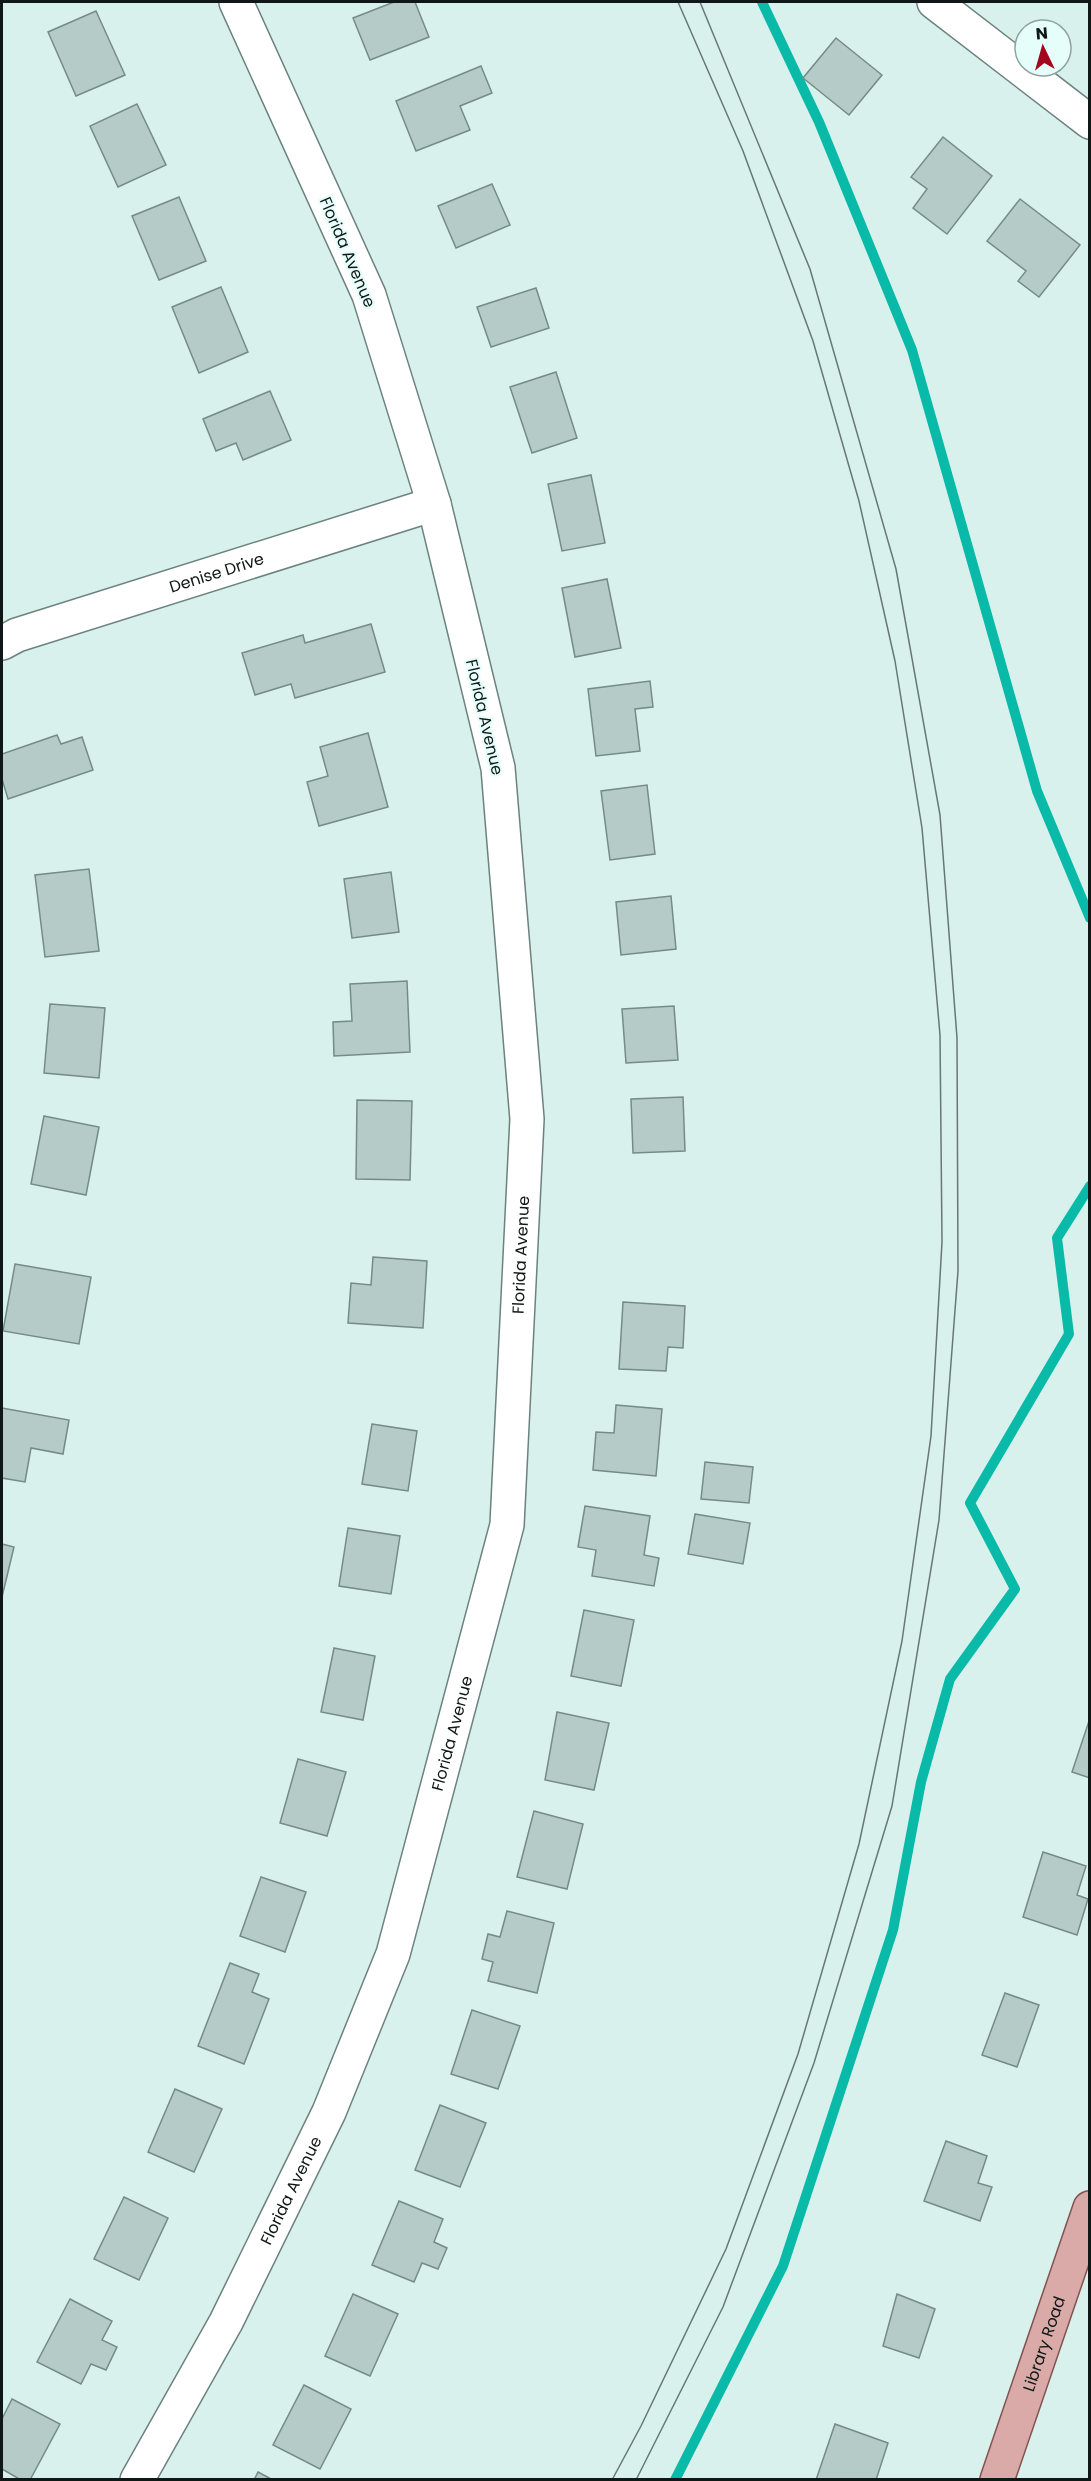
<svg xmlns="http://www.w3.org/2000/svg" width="1091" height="2481" font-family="Poppins,sans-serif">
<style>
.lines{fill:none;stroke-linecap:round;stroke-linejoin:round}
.stream{stroke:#09baa8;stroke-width:10}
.building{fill:#b4cbc7;stroke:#758b87;stroke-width:1.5}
.minor-casing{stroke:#6c827e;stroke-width:36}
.major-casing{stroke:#81524f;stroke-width:36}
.minor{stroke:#fff;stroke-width:33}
.major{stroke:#d9aaa7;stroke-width:33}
.tram{stroke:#687774;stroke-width:1.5}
.labels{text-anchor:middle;stroke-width:4.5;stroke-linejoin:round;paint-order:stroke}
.street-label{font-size:16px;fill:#0f1816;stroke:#e6fefa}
</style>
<rect width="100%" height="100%" fill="#d9f1ec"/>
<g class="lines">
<g class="stream">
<polyline points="762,2 819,122 912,350 1037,791 1090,918"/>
<polyline points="675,2480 783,2266 893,1930 921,1782 950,1679 1015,1589 970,1503 1069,1334 1057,1238 1090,1186"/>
</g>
</g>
<g class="building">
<polygon points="394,2 415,2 429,37 370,60 353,18"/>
<polygon points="96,11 125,75 76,96 48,32"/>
<polygon points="836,38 882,75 849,115 803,78"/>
<polygon points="481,66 492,93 460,106 470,130 416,151 396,101"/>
<polygon points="137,104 166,165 118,187 90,126"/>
<polygon points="943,137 992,176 947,234 913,208 927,189 911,177"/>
<polygon points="492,184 510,225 456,248 438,206"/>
<polygon points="179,197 206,261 159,280 132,216"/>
<polygon points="1020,199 1080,245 1039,297 1018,281 1026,271 987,241"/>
<polygon points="221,287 248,352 199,373 172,307"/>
<polygon points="536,288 549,328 491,347 477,307"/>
<polygon points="556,372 577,438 532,453 510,387"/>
<polygon points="270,391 291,440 243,460 236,443 216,451 203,419"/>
<polygon points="591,475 605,543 562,551 548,484"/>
<polygon points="607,579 621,648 575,657 562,588"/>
<polygon points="371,624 385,672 295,698 291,684 255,695 242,653 303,635 305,643"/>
<polygon points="650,681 653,707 635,709 640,751 596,756 588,689"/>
<polygon points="368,733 388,807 319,826 307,782 328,776 320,747"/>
<polygon points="57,735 61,744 82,737 93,770 8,799 2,779 2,754"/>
<polygon points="647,785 655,854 610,860 601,791"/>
<polygon points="89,869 99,951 45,957 35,875"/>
<polygon points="391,872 399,932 352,938 344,879"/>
<polygon points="671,896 676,949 621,955 616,902"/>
<polygon points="407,981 410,1052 334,1056 333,1022 352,1021 350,984"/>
<polygon points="50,1004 105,1008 99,1078 44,1073"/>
<polygon points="674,1006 678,1060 626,1063 622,1009"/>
<polygon points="683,1097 685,1151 633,1153 631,1099"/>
<polygon points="357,1100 412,1101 410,1180 356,1179"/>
<polygon points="44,1116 99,1127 86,1195 31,1184"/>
<polygon points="373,1257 427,1261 423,1328 348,1323 351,1283 371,1285"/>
<polygon points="15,1264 91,1277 79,1344 3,1331"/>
<polygon points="623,1302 685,1306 683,1348 668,1347 666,1371 619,1369"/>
<polygon points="616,1405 662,1409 656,1476 593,1470 596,1432 614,1433"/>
<polygon points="2,1408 69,1420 63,1454 31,1448 25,1482 2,1478"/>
<polygon points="372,1424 417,1431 408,1491 362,1484"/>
<polygon points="705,1462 753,1467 749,1503 701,1499"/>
<polygon points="585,1506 650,1516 644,1555 659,1558 654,1586 592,1576 596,1550 578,1547"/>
<polygon points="695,1514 750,1523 743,1564 688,1554"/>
<polygon points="348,1528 400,1536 391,1594 339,1586"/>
<polygon points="2,1544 14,1547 2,1597"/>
<polygon points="584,1610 634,1620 621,1686 571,1676"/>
<polygon points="334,1648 375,1656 363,1720 321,1712"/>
<polygon points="557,1712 609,1723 594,1790 545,1780"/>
<polygon points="1090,1718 1090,1778 1072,1772"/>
<polygon points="298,1759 346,1772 327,1836 280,1823"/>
<polygon points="534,1811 583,1824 567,1889 517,1877"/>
<polygon points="1043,1852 1086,1866 1077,1895 1088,1899 1077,1935 1023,1917"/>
<polygon points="261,1877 306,1892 285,1952 240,1936"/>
<polygon points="507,1911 554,1923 537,1993 488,1981 493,1962 482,1959 488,1934 500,1937"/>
<polygon points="230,1963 259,1974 252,1992 269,1999 244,2064 198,2046"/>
<polygon points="1005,1993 1039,2005 1017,2067 982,2055"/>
<polygon points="472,2010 520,2026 498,2089 451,2074"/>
<polygon points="175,2089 222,2109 194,2172 148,2152"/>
<polygon points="440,2105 486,2123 460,2187 415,2170"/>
<polygon points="946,2141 987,2156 978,2183 992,2187 980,2221 924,2201"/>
<polygon points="124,2197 168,2218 139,2280 94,2259"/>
<polygon points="399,2201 443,2219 434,2242 447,2248 438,2269 422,2263 414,2282 372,2265"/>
<polygon points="353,2294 398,2314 370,2376 325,2356"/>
<polygon points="897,2294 935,2309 919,2358 883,2346"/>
<polygon points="70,2299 112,2321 102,2340 117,2347 106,2370 91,2364 81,2384 37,2362"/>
<polygon points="304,2385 351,2409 320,2469 273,2445"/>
<polygon points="12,2399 60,2424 30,2480 21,2480 2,2469 2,2419"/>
<polygon points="835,2424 888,2443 876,2480 816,2480"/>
<polygon points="258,2472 273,2480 254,2480"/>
</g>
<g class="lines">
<defs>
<g id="minor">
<polyline points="934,2 1090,122"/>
<path id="s1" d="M2,643L17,635L434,504"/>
<path id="s2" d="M137,2480L226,2322L329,2112L393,1954L507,1525L527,1119L498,768L434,504L369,295L236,2"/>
</g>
<g id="major">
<path id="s3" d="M997,2480L1090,2208"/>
</g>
</defs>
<use href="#minor" class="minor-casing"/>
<use href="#major" class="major-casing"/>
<use href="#minor" class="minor"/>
<use href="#major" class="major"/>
<g class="tram">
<polyline points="612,2480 641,2426 726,2249 798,2054 859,1844 902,1641 931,1436 942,1242 940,1035 922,828 895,661 859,501 813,341 743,151 678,2"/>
<polyline points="636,2480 723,2307 814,2063 892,1806 939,1520 958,1271 957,1038 940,815 896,569 810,269 700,2"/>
</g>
</g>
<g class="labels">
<g class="street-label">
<text transform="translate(348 252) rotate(67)" y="6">Florida Avenue</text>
<text dy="6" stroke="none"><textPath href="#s1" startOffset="226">Denise Drive</textPath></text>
<text transform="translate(485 717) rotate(77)" y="6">Florida Avenue</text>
<text dy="6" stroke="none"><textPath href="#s2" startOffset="1300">Florida Avenue</textPath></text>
<text dy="6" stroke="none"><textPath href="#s2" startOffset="814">Florida Avenue</textPath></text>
<text dy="6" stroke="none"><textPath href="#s2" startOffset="328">Florida Avenue</textPath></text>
<text dy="6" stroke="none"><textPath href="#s3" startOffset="144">Library Road</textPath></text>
</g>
</g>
<rect width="1091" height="2481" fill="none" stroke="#0f1816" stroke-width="6"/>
<g transform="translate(1043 48) rotate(355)"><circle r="28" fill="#e6fefa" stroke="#90a29f" stroke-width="1.5"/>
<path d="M0-4.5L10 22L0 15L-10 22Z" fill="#a3071e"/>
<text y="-9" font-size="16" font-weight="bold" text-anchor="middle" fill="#0f1816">N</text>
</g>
</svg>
